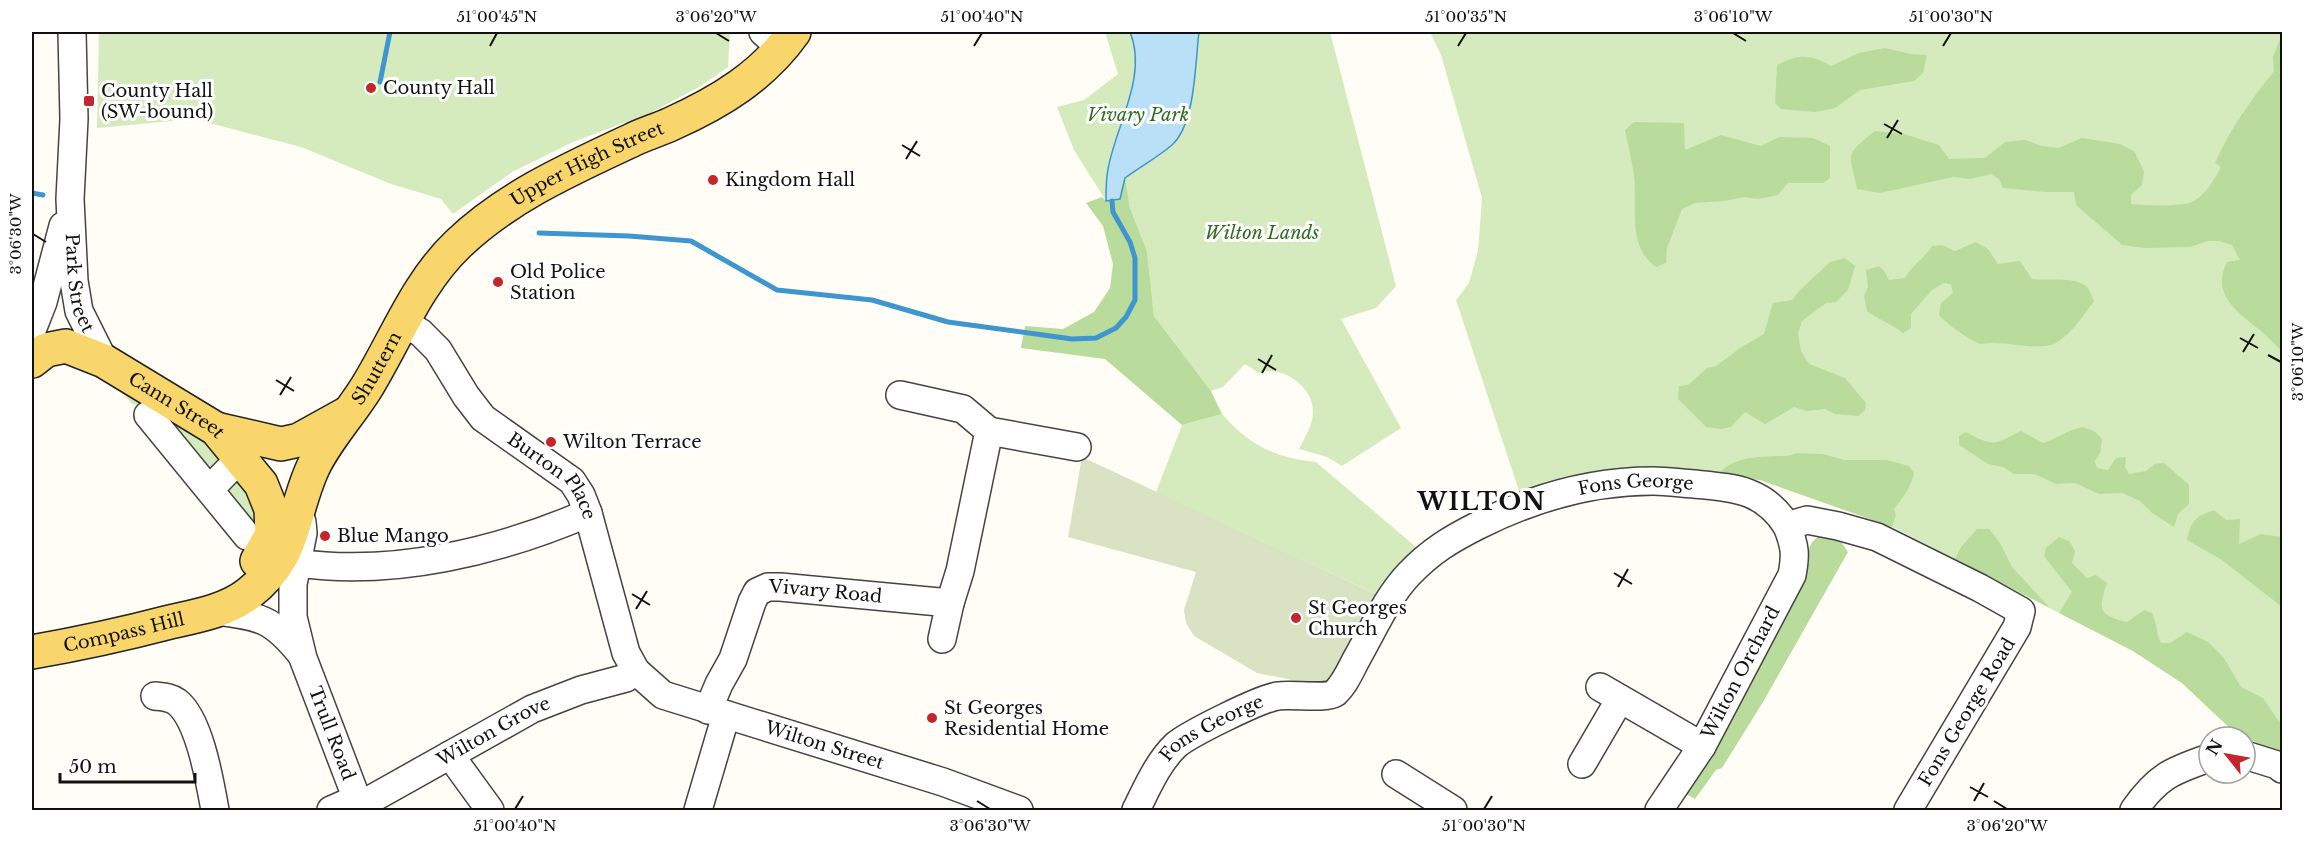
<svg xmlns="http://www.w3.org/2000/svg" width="2314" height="842" font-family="'Libre Baskerville',serif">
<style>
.green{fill:#d5ebbd}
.forest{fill:#b9dc9c}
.cemetery{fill:#d9e3c4}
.water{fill:#b9e0f7;stroke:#3f96cf;stroke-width:1.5}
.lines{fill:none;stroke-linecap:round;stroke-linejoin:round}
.stream{stroke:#3f96cf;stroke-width:5}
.minor-casing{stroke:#444;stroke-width:30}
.major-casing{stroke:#222;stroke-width:36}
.minor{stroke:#fff;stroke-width:27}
.major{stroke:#f9d66b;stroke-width:33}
.ticks{fill:none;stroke:#111;stroke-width:2}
.poi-dot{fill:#c4262e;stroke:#fff;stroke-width:2}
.labels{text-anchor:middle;stroke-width:6;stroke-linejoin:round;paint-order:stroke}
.poi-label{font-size:18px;fill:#111;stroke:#fff;text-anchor:start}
.park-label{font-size:18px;font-style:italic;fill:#2f6b1f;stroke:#fff}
.street-label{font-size:18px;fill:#111;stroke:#fff}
.district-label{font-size:24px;font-weight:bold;letter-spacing:1.5px;fill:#111;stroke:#fff}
.neatline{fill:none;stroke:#111;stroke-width:2}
.ticks-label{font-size:15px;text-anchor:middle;fill:#111}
</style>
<rect width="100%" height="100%" fill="#fffdf5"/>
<g class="green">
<polygon points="99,32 728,32 730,33 728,67 699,87 650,113 573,142 512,172 453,214 441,199 391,184 301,147 194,119 97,128"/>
<path d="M1105,32H1330L1396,286L1376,308L1341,319L1401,428L1342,466L1327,457L1299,449C1305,437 1314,423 1313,410C1312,386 1281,364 1259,373L1245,364L1223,387L1211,391L1154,316L1147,251L1130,208L1125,180L1106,201L1074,150L1057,107L1084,100L1118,74Z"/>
<polygon points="1430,32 2282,32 2282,756 2233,731 2182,683 2133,651 1883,522 1760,480 1718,474 1646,470 1519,491 1456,300 1469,283 1478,251 1482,198 1441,55"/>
<polygon points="112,381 216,449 221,460 211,473 143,407 132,404"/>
<path d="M1222,414C1249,445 1275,458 1316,462L1416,547L1378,595L1156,492L1182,425Z"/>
<polygon points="238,477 252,486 259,543 223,490"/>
</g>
<g class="forest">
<path d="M2282,34V351C2275,345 2268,337 2261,331C2239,313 2210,295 2227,262L2240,260L2232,245L2219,241H2208L2190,247L2145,248L2122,245L2076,205L2074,192H2044L2003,188L1999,179L1991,174L1971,179L1953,177L1880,193L1857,189C1850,153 1843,156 1875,131L1904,134L1939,145L1949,159L1985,158L2005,142L2025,140L2042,146L2058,148L2082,138L2120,144L2134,151L2144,171L2142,185L2131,195V204C2149,205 2172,207 2189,203C2203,199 2215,179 2221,167L2215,163C2230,129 2251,100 2274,71L2273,57Z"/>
<path d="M1885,48L1911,54L1927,55L1923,73L1914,81L1860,90L1835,108L1815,112L1781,109L1775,103L1777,65C1800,54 1809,54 1831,66L1859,53Z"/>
<path d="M1634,122L1684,123L1685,150L1721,135L1761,146L1779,137L1813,138L1830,146V178L1823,183H1788L1778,195L1758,199L1744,197L1725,201L1695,203L1682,209L1667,248L1666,263L1656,267C1626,246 1638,207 1634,176C1632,161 1628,145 1625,130Z"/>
<polygon points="1125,178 1130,208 1147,251 1154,316 1211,391 1222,414 1182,425 1105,359 1021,348 1025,326 1063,329 1094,312 1110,288 1113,264 1103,226 1086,203 1102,197 1106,201"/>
<path d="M1976,242L1988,249L1998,264L2020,261L2032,279C2048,281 2075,276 2087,287C2090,290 2092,297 2094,301C2084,315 2071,334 2056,343C2040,351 2012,343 1995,343C1991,342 1985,344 1981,344C1973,343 1944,322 1939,315L1941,303L1953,293L1951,284L1944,283L1932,290L1911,314V328L1903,333C1892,324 1879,320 1867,311L1864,296L1868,287L1866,270L1879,266L1885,272L1889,280L1905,278C1912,265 1924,259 1932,246L1942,245L1955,251Z"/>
<polygon points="1845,258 1855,266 1848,290 1836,302 1826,303 1802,321 1798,334 1801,351 1809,364 1845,378 1866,403 1865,410 1858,416 1835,414 1825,409 1807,411 1794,407 1765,424 1745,412 1731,427 1721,429 1706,427 1678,399 1679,386 1688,385 1707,368 1716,366 1740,348 1764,334 1773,303 1792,300 1799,291 1830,262"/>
<path d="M2082,427L2094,431L2102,439L2100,453L2095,461L2097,468L2108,470L2116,458L2126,457L2125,467L2129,474L2146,471L2155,464L2164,463L2189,485V504L2178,514L2174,527L2152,513L2140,501L2122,493L2099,494L2075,483L2056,484L2035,474H2014L2003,467L1988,464L1959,445V436L1966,432C1994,447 1993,445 2021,431L2043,443C2057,439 2067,430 2082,427Z"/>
<path d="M1797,453L1823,454L1844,460H1887L1909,466L1914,473C1911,488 1903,497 1894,509L1896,515L1892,527L1760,480L1718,474C1733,458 1753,457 1775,456C1783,456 1789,457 1797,453Z"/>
<path d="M2214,510L2226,520L2240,519L2239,544L2261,534L2282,537V607L2222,560L2187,540C2191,520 2195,517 2214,510Z"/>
<polygon points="1977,529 1989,529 2000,543 2012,567 2050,608 1955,559 1961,547"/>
<path d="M1822,535L1842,543L1848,552L1763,702L1722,768L1716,770L1695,799L1684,793L1806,564C1808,551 1809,540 1822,535Z"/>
<path d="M2059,537L2069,541L2075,551L2072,563L2087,578L2096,575L2107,583C2098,609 2098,615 2127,622L2144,610L2152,613C2157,623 2156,633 2161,643H2170L2187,632L2208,642L2223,657L2241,687L2263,698L2278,720L2282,723V756L2233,731L2182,683L2133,651L2059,613L2072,592L2044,556L2046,548Z"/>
</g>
<polygon class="cemetery" points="1082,457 1384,598 1334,682 1306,687 1288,679 1257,673 1194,636 1186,623 1184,610 1196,572 1068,537"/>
<path class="water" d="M1130,32H1199C1195,62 1196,123 1172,145C1158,157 1140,167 1125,178L1120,199L1106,201C1106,191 1106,179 1108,169C1116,125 1148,76 1130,32Z"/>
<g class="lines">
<g class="stream">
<polyline points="380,82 390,32"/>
<polyline points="32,193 43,195"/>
<polyline points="539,233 629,236 691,241 777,290 872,300 948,322 1072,339 1096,338 1116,328 1126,317 1135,300 1135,258 1130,242 1113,212 1112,201"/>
</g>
<defs>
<g id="minor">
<path id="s1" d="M72,32L74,119L70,199L74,281L79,311L104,361"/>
<polyline points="763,32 782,49"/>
<path id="s2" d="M402,321L421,333L438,350L466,396L483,418L572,481L581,495L588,513L626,653L636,671L663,695L943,782L1019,810"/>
<polyline points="32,330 43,302 63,226"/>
<polyline points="900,395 963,409 989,431"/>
<polyline points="148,415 247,536"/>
<polyline points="210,489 240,458"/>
<path id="s3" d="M302,522L303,533L293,584V617L303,658L361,810"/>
<path d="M298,563C393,577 500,551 588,513"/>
<path d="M216,611C260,616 273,619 301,654"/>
<polyline points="942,639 950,603"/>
<polyline points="1600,687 1702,746"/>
<path d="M155,696C163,697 170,697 177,702C200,720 210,783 215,810"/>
<path id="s4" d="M708,710L719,684L733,659L752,602L757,592L768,587H780L950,603L960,571L989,431L1077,447"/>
<polyline points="450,755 490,810"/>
<polyline points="2245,755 2277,765 2282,769"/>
<polyline points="1582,764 1620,699"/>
<polyline points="1396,774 1453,810"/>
<path id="s5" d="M359,806L532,709L581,690L626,678L636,671"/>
<polyline points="331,810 356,799"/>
<polyline points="698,810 726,715"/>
<path id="s6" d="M1136,810C1147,788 1158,762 1176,745C1189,734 1261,698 1278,696C1291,694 1327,699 1335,693C1345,684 1351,669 1357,658C1373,630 1387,597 1409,574C1431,551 1451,539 1479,525C1533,498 1592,481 1653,481C1666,481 1680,483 1694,484C1734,488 1764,489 1787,526L1807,520L1838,526L1877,537L1980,588L2021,611L2017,627L1908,810"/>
<path id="s7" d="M1659,810L1702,746L1792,575C1796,554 1795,546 1787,526"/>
<path d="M2134,810C2157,777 2171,771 2209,758"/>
</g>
<g id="major">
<path id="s8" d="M32,361L46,350L66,346L104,361L216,429L261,484L271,509L272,534L257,561"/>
<polyline points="216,429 281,444 299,440 346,414"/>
<path id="s9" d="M32,652C78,644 124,634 170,622C196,616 226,611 248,594C296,557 290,522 311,472C323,443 352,412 368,385C397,337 417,283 458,244C507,197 570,169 632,140C644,134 658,130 671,124C720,102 763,76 794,32"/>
</g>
</defs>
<use href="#minor" class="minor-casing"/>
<use href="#major" class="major-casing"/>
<use href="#minor" class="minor"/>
<use href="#major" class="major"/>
</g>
<path class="ticks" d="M716,33L729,41M1733,33L1746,41M490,46L497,33M974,46L982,33M1458,46L1466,33M1943,46L1951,33M1884,124L1902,134M1887,138L1898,120M902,145L920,156M906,159L917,141M33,234L46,242M2240,338L2258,348M2243,352L2254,334M2268,355L2281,362M1258,359L1276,370M1262,373L1272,355M276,380L294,391M280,395L291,377M1614,573L1632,584M1618,587L1628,569M632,594L650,605M636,609L647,591M1970,787L1988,797M977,801L990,809M1974,801L1984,783M1994,801L2007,809M515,809L523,796M1484,809L1492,796"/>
<g class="poi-dot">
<circle cx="371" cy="88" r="6"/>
<rect x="83" y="95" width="12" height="12" rx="3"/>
<circle cx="713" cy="180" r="6"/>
<circle cx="498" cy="282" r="6"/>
<circle cx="551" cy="442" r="6"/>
<circle cx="325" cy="536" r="6"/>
<circle cx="1296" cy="618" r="6"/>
<circle cx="932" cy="718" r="6"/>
</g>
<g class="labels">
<g class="poi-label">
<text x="383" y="94">County Hall</text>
<text x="101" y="97">County Hall<tspan x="101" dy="21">(SW-bound)</tspan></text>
<text x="725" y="186">Kingdom Hall</text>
<text x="510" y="278">Old Police<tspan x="510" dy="21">Station</tspan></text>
<text x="563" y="448">Wilton Terrace</text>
<text x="337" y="542">Blue Mango</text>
<text x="1308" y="614">St Georges<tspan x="1308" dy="21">Church</tspan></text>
<text x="944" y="714">St Georges<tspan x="944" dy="21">Residential Home</tspan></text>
</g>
<g class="park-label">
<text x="1138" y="121">Vivary Park</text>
<text x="1262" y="239">Wilton Lands</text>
</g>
<g class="street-label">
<text dy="6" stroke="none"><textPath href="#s9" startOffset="790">Upper High Street</textPath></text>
<text dy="6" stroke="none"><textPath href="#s1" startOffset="252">Park Street</textPath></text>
<text dy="6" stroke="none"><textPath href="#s9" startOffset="488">Shuttern</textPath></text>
<text dy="6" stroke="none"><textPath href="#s8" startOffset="164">Cann Street</textPath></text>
<text dy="6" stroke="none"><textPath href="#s2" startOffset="220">Burton Place</textPath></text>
<text dy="6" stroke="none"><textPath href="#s6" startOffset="638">Fons George</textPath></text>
<text dy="6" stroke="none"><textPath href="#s4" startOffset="198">Vivary Road</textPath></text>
<text dy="6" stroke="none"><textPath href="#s9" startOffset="94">Compass Hill</textPath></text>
<text dy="6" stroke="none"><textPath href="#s7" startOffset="160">Wilton Orchard</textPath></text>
<text transform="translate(1967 712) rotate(-59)" y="6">Fons George Road</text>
<text dy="6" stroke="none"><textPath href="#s5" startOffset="154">Wilton Grove</textPath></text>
<text dy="6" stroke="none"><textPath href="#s6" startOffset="116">Fons George</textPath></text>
<text dy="6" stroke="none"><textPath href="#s3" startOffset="219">Trull Road</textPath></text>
<text dy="6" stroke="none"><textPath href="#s2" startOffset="644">Wilton Street</textPath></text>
</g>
<g class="district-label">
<text x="1482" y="510">WILTON</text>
</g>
</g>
<rect width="2314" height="842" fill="none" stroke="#ffffff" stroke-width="66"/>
<g transform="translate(2227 755) rotate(301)"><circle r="28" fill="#ffffff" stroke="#a0a0a0" stroke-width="1.5"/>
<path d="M0-4.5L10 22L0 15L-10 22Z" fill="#c4262e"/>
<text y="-9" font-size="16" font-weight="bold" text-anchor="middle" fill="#111111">N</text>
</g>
<path d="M60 773v9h135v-9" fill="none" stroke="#111111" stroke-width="3"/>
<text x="69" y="773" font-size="18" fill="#111111" stroke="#ffffff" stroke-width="4.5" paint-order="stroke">50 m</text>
<rect x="33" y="33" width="2248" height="776" class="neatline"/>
<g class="ticks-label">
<text x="497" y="22">51°00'45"N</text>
<text x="716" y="22">3°06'20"W</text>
<text x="982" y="22">51°00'40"N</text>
<text x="1466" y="22">51°00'35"N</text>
<text x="1733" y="22">3°06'10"W</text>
<text x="1951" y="22">51°00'30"N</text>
<text transform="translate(16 234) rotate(-90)" y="5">3°06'30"W</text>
<text transform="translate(2298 362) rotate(-90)" y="5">3°06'10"W</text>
<text x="515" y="831">51°00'40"N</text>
<text x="990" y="831">3°06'30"W</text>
<text x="1484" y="831">51°00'30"N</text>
<text x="2007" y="831">3°06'20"W</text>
</g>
</svg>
